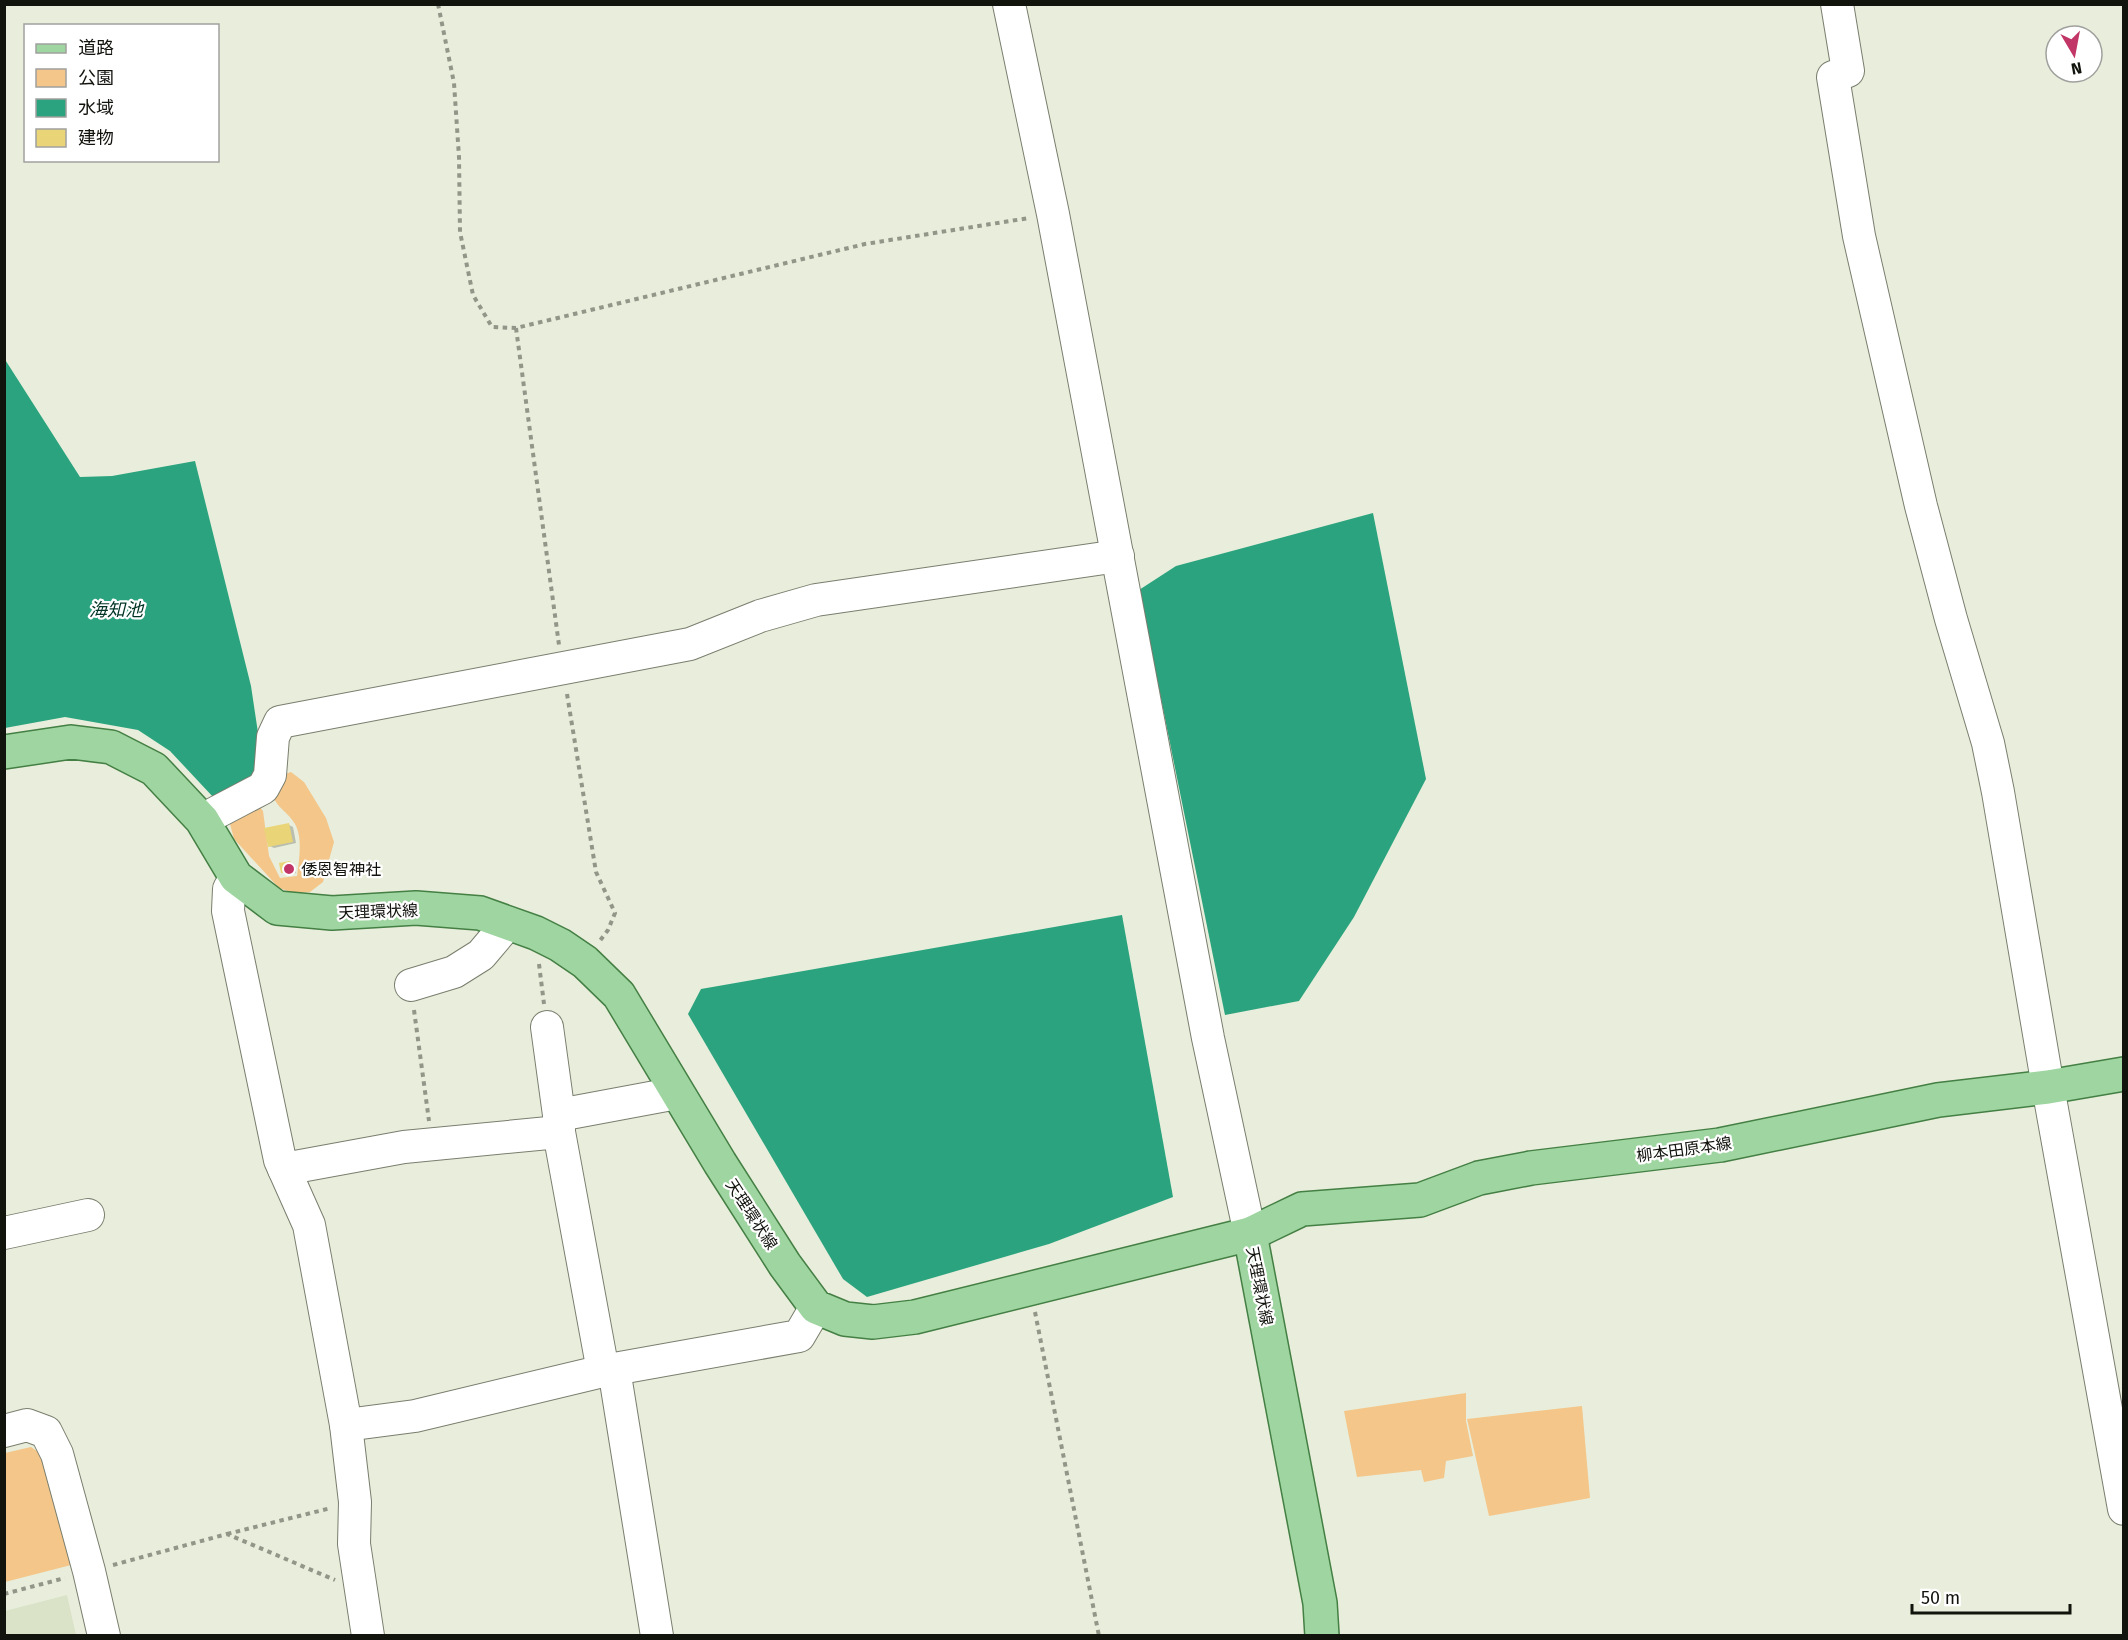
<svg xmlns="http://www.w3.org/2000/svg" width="2128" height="1640" font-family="'Fira Sans','Noto Sans JP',sans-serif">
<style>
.built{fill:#dae2c8}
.green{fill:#f4c689}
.water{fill:#2ba37e}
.shadow{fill:#0003}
.building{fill:#e9d577}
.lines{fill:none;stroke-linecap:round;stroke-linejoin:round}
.minor-casing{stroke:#797e6e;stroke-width:34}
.major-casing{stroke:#447f44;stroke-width:36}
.path{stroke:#929688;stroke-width:4;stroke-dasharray:4.5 4.5;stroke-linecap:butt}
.minor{stroke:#fff;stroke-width:32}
.major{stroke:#9fd5a1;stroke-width:33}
.poi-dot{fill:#c23667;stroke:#fff;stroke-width:2}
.labels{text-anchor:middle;stroke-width:4.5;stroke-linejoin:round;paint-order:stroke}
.poi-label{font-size:16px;fill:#11130d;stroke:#fff;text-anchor:start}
.street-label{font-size:16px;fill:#11130d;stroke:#fff}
.water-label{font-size:18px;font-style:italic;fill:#003425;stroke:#fff}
</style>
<rect width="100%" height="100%" fill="#e8eedb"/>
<polygon class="built" points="67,1595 76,1635 5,1635 5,1611"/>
<g class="green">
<path d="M291,772L304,782L326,818L334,842L323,882L310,892L294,893L279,888L234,839L230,824L242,805H258L263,811L269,856L280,878L297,876C299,861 303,838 295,824C287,810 273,807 272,789C271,777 282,775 291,772Z"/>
<polygon points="1466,1393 1466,1421 1473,1456 1446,1461 1444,1478 1424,1482 1421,1470 1357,1477 1344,1411"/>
<polygon points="1582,1406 1590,1498 1489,1516 1467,1419"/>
<polygon points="31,1447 50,1460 75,1564 5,1582 5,1453"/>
</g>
<g class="water">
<polygon points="4,358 80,477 112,476 195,461 251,686 261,753 259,784 214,798 170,751 138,730 65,717 5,728"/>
<polygon points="1373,513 1426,779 1354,917 1299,1001 1225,1015 1139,590 1176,566"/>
<polygon points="1122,915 1173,1197 1049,1244 867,1297 843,1279 688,1014 701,989"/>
</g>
<g class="shadow">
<polygon points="289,825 293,827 296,843 274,848 270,846"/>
<polygon points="290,862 294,864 296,873 286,875 282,872"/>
</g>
<g class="building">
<polygon points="289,823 293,842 268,847 264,828"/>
<polygon points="290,861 293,871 281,873 279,863"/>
</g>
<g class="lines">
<defs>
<g id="minor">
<polyline points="1009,4 1053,214 1208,1038 1250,1234"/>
<polyline points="1837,4 1848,71 1833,77 1859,236 1921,506 1951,619 1988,743 1998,792 2048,1087 2124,1509"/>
<polyline points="202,820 263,788 270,775 273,737 280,722 690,644 760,616 816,600 1118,556"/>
<polyline points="236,877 229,889 228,911 280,1160 309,1225 346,1425 355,1502 354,1544 368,1636"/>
<polyline points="411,985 454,972 481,955 508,923"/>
<polyline points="547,1027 559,1115 559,1132 603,1371"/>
<polyline points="559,1115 677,1093"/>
<polyline points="284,1169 404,1147 559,1132"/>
<polyline points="4,1233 88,1215"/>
<polyline points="614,1369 657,1636"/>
<polyline points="346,1425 415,1416 603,1371 799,1336 816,1307"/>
<polyline points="4,1431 27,1425 46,1432 57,1454 89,1571 104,1636"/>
</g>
<g id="major">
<polyline points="4,752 71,742 111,747 154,769 202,820 236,877 277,908 332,913 416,908 480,913 536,933 560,945 585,962 619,995 720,1163 785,1265 816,1307 845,1319 873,1322 915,1317 1250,1234 1302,1209 1420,1200 1479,1178 1531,1168 1720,1145 1938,1100 2048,1087 2124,1074"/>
<polyline points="1250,1234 1320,1603 1322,1636"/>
</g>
</defs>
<use href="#minor" class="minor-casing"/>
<use href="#major" class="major-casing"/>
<g class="path">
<polyline points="438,4 454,83 459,157 460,232 473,295 492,327 516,328 865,244 1029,218"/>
<polyline points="516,328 559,645"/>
<polyline points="567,694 596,872 615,913 608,930 599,942"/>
<polyline points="539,964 544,1004"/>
<polyline points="414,1010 429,1121"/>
<polyline points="1035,1312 1099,1636"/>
<polyline points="227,1534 331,1508"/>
<polyline points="113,1565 227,1534 335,1580"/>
<polyline points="4,1594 65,1578"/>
</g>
<use href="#minor" class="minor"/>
<use href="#major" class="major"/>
</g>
<circle class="poi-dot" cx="289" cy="869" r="6"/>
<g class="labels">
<g class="poi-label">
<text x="301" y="875">倭恩智神社</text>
</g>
<g class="street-label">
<text transform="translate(378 911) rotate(-2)" y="6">天理環状線</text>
<text transform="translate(1684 1149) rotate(-8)" y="6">柳本田原本線</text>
<text transform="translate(752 1214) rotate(57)" y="6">天理環状線</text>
<text transform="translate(1260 1286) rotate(79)" y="6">天理環状線</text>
</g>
<g class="water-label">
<text x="116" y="616">海知池</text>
</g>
</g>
<rect width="2128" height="1640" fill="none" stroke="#11130d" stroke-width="12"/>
<rect x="24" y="24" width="195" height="138" fill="#ffffff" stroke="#a0a19e" stroke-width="1.5"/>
<rect x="36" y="44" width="30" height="9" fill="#9fd5a1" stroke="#a0a19e" stroke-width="1.5"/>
<text x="78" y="54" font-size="18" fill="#11130d">道路</text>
<rect x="36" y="69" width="30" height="18" fill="#f4c689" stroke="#a0a19e" stroke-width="1.5"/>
<text x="78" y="84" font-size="18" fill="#11130d">公園</text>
<rect x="36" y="99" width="30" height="18" fill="#2ba37e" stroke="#a0a19e" stroke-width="1.5"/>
<text x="78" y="114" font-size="18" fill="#11130d">水域</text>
<rect x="36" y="129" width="30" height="18" fill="#e9d577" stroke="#a0a19e" stroke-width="1.5"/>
<text x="78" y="144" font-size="18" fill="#11130d">建物</text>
<g transform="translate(2074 54) rotate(170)"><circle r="28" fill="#ffffff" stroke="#a0a19e" stroke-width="1.5"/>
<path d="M0-4.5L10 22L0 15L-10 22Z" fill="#c23667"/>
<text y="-9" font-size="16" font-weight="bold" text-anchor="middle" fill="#11130d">N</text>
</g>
<path d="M1912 1604v9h158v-9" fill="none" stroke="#11130d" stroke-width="3"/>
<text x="1921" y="1604" font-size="18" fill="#11130d" stroke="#ffffff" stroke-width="4.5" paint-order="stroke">50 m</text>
</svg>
